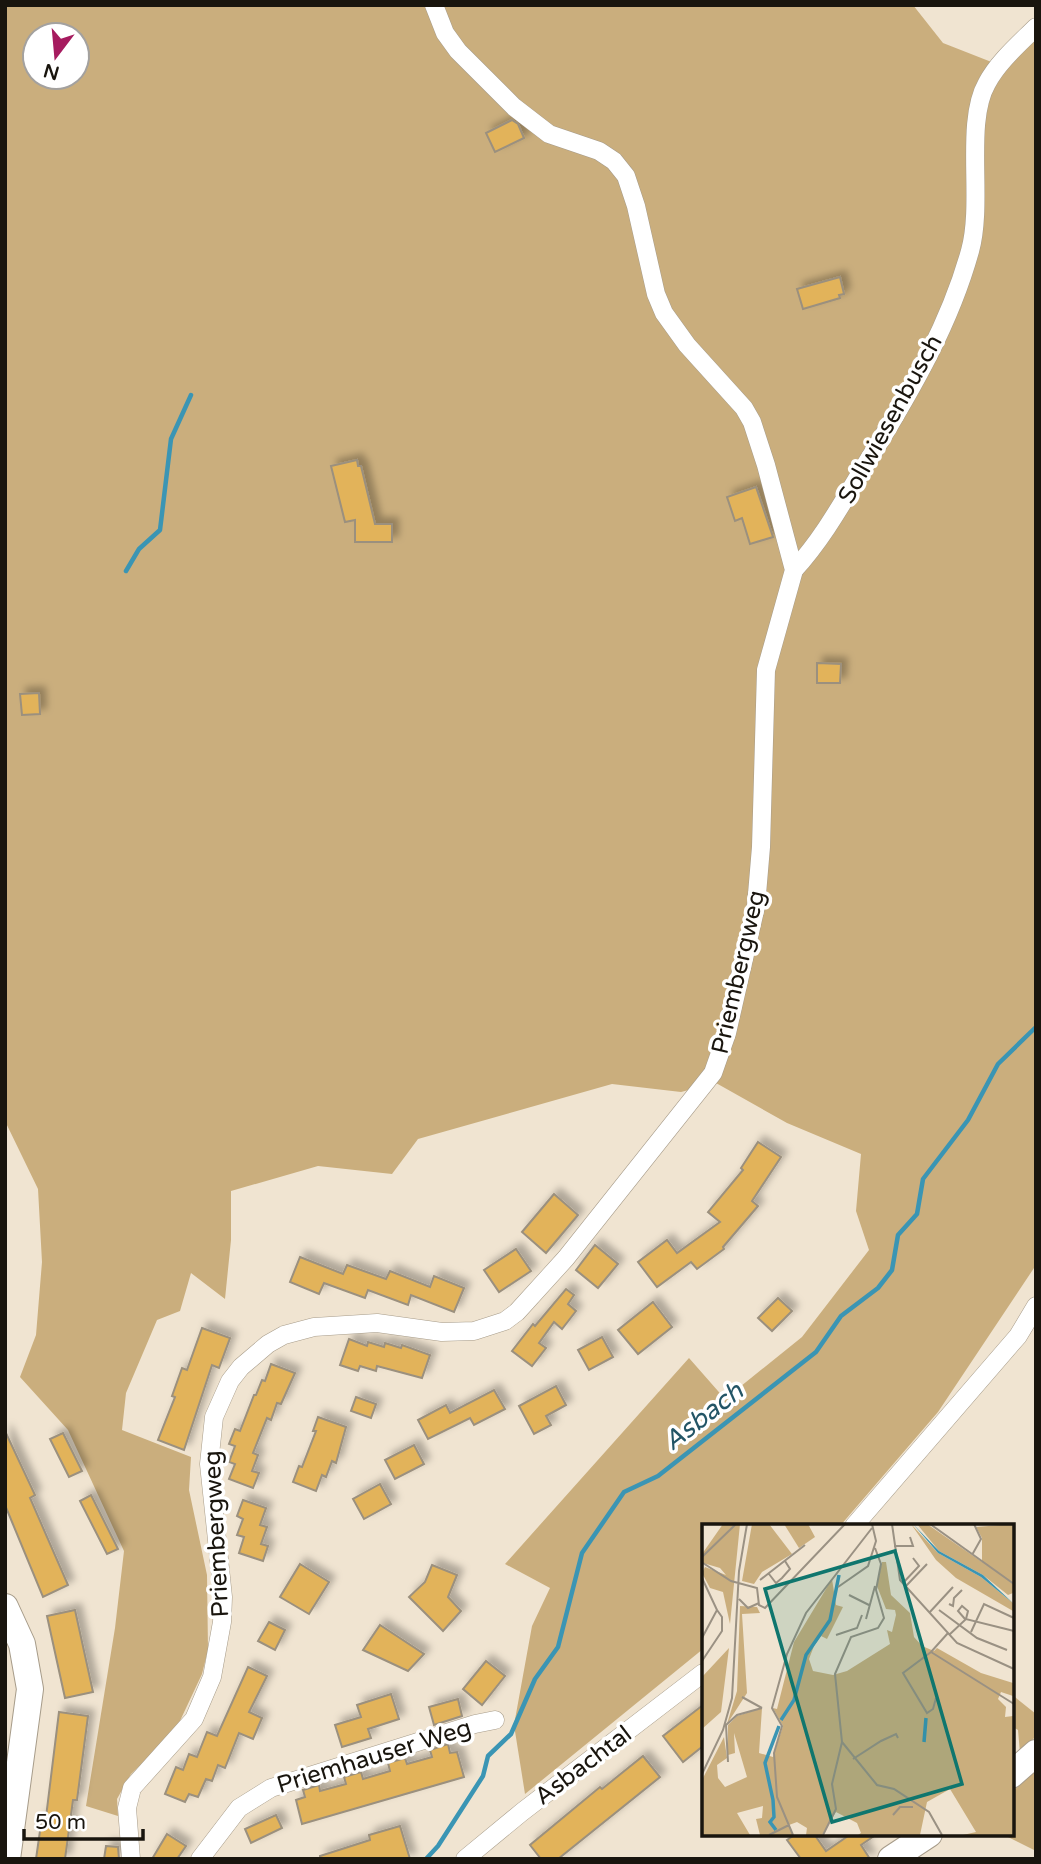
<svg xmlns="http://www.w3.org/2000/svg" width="1041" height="1864" font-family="'Varela Round',sans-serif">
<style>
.green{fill:#caae7d;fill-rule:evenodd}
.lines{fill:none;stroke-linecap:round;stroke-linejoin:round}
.stream{stroke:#3a95b4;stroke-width:4.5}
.building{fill:#e2b35a;stroke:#9b907e;stroke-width:2;filter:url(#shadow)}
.street-casing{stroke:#a79c8a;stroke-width:19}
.secondary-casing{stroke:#a79c8a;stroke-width:28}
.street{stroke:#fff;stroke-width:18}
.secondary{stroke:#fff;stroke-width:26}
.labels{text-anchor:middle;stroke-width:7;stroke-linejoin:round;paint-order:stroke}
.street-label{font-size:24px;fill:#19150e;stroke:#fff}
.water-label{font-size:26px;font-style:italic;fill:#235566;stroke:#fff}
.inset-river{fill:none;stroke:#3a95b4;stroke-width:3.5}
.inset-road{fill:none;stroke:#9a9183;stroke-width:2}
.view{fill:#0f766e;fill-opacity:0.15;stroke:#0f766e;stroke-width:3.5}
.inset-edge{fill:none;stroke:#19150e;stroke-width:3.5}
</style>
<defs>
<filter id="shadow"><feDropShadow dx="6" dy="-6" stdDeviation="3.5" flood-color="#0004"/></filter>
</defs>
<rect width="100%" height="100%" fill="#f0e4d1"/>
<g class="green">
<path d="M5,5H913L943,43L994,63L1036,34V1265L938,1412L840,1526H703V1649L525,1794L514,1725L532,1626L550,1588L505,1564L689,1358L725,1399L802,1337L869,1250L856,1211L861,1154L787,1123L716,1083L681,1092L612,1084L418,1139L392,1174L318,1166L231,1191V1240L225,1299L191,1273L180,1311L157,1320L126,1393L122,1430L191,1457L189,1490L207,1575L208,1650L202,1674L179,1723L163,1744L131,1774L117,1799L118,1816L86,1806L115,1628L124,1551L68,1430L20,1377L36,1335L42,1262L38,1189L5,1121ZM35,35H77V77H35Z"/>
<polygon points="1011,1694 1036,1714 1036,1736 1020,1753 1018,1730 1011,1726"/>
<polygon points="1036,1770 1036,1851 1002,1834 1011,1834 1011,1793"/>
</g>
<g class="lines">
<g class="stream">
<polyline points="126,571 139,549 160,530 171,439 191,395"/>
<polyline points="426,1859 438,1846 483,1776 488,1756 511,1734 535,1679 558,1647 582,1553 624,1492 658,1476 816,1352 841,1316 878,1288 892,1270 898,1235 917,1214 923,1179 968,1120 998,1064 1036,1027"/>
</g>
</g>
<g class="building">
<polygon points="512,120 518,124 524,138 495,152 486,133"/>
<polygon points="840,277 844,294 839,295 840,298 803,309 797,289"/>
<polygon points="357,460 358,466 361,466 375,524 392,524 392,542 355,542 355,520 345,522 331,466"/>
<polygon points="756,487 773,537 750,544 742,518 735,521 727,497"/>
<polygon points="817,663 841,664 840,683 817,683"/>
<polygon points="39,693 40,714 22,715 20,694"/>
<polygon points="758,1142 781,1157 752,1201 758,1206 723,1247 724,1249 697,1269 691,1262 657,1287 638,1262 667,1240 677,1253 720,1222 708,1212 743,1170 741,1168"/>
<polygon points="554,1194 578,1215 546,1253 522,1232"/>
<polygon points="595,1245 618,1264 598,1288 576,1270"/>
<polygon points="516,1249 531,1271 499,1292 484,1270"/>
<polygon points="300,1257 343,1274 347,1265 386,1279 390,1271 430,1287 434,1276 464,1288 454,1312 411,1295 408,1305 368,1290 365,1298 324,1283 319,1294 290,1282"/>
<polygon points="566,1289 574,1295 568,1304 576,1311 562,1329 554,1322 539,1343 546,1348 532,1366 512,1351 533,1324 535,1326"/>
<polygon points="778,1298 792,1311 772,1331 758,1318"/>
<polygon points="653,1302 672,1327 638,1354 618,1330"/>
<polygon points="202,1328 230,1338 219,1368 212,1365 184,1450 158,1440 175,1397 172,1396 182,1368 187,1370"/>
<polygon points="602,1337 613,1357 589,1370 578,1350"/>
<polygon points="349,1339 367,1346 368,1342 384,1347 385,1343 401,1348 402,1345 430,1355 422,1378 377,1366 376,1371 360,1366 358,1371 340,1365"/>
<polygon points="271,1364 295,1373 281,1404 277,1403 271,1420 267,1418 253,1453 258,1455 252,1471 259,1473 253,1488 229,1479 235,1464 229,1462 235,1446 229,1444 235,1429 240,1431 254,1395 256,1395 262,1380 265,1381"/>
<polygon points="556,1386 566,1405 546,1416 551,1425 534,1434 519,1406"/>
<polygon points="494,1390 505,1409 474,1425 470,1418 428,1439 418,1420 446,1405 450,1413"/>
<polygon points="356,1397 376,1404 371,1418 351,1411"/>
<polygon points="318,1417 346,1427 336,1463 332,1461 326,1477 322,1475 316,1491 293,1482 299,1466 302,1467 316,1431 313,1431"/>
<polygon points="5,1431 35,1495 30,1498 68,1585 43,1597 5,1505"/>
<polygon points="63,1433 82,1471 69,1477 50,1439"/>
<polygon points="414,1445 424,1464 395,1479 385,1460"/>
<polygon points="380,1484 391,1504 364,1519 353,1499"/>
<polygon points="91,1495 118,1549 107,1554 80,1501"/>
<polygon points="243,1500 266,1508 260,1525 267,1527 261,1544 268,1546 263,1561 239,1553 244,1537 237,1535 243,1519 237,1516"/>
<polygon points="300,1564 329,1582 309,1614 280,1597"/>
<polygon points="432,1565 457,1575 448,1597 461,1611 443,1631 409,1597 425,1582"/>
<polygon points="75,1610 93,1692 65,1698 47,1616"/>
<polygon points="269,1622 285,1630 275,1650 258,1641"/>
<polygon points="380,1625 424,1654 408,1671 363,1650"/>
<polygon points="486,1661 505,1676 482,1705 463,1689"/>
<polygon points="248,1667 267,1676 249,1712 262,1718 253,1739 239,1733 225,1768 218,1765 212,1781 206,1779 198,1797 189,1794 185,1802 165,1794 176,1767 183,1770 189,1754 197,1757 207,1732 217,1736"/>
<polygon points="391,1694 399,1719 368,1729 371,1738 342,1747 335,1725 361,1717 357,1705"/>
<polygon points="458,1699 462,1716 434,1725 429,1707"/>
<polygon points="703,1705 703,1746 683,1762 663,1736"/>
<polygon points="59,1712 88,1716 77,1800 73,1800 65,1859 36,1859 42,1817 46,1817"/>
<polygon points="448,1744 450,1753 457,1752 464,1777 302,1824 296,1800 305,1797 303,1790 319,1785 320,1791 346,1784 344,1777 361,1772 363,1779 390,1771 388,1763 405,1758 407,1764 432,1757 430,1750"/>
<polygon points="643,1756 660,1777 558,1859 541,1859 530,1845 600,1787 602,1789"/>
<polygon points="276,1815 282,1828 251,1843 245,1829"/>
<polygon points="400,1826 410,1859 320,1859 320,1856 370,1840 369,1835"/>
<polygon points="167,1834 186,1846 177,1859 152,1859"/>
<polygon points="796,1834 814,1834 826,1851 851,1834 877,1834 861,1845 870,1859 801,1859 787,1840"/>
<polygon points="106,1846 118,1847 119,1859 104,1859"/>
</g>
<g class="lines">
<defs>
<g id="street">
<path d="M794,570C827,534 848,492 874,451C913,387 950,323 970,251C984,201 964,123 987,83C998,62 1019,44 1036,27"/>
<polyline points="854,1526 1018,1336 1036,1306"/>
<polyline points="131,1859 127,1808 132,1788 194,1719 212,1677 222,1622 223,1597 209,1464 214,1417 230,1381 241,1367 268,1344 284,1335 314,1327 377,1323 442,1332 474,1331 505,1321 517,1312 566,1258 713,1073 727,1033 756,906 761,847 766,670 794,570 766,465 752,422 744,408 687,345 664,313 656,294 636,206 626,176 614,161 599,151 549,134 514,107 458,51 445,33 434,5"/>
<polyline points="200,1859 239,1808 271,1788 475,1724 495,1720"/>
<polyline points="465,1859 522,1812 703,1673"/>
</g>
<g id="secondary">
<polyline points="5,1607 22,1644 30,1689 7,1859"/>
<polyline points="1011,1775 1036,1753"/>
<polyline points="891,1859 929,1834"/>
</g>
</defs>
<use href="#street" class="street-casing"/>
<use href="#secondary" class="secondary-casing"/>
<use href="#street" class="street"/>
<use href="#secondary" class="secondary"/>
</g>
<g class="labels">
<g class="street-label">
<text transform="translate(890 419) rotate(-61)" y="8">Sollwiesenbusch</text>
<text transform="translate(738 972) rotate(-77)" y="8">Priembergweg</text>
<text transform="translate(216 1534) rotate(-93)" y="8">Priembergweg</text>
<text transform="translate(374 1756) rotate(-17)" y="8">Priemhauser Weg</text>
<text transform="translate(583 1765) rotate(-37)" y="8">Asbachtal</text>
</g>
<g class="water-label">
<text transform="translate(703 1416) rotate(-38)" y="9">Asbach</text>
</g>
</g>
<g transform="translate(702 1524)">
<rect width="312" height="312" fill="#f0e4d1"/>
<path d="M21,0H38L28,100L21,68L8,64L0,49L3,43L24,51L18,44L1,39L0,30ZM50,0H67L90,30L60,48L52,60L40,57ZM82,0H106L113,13L97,24ZM209,0L236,29L279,53L311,79V87L254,54L234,36ZM215,0H225L280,38V14L274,3L311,0V69L306,71L281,51L237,27ZM180,38H184L189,71L208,89L212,113L220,122L232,127L235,124L279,149L311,159V172L299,168L296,175L304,183L303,193L311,192V311H261L274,308L248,265L225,278L218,311H156L159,309L155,299L134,288L120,311H104L105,304L95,298L87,301L91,311H58L54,295L60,294L61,282L35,289L48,311H0V256L22,213L25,234L15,241L16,254L23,263L45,253L32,209L33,229L26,231V201L35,192L60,184L57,229L71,233L81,202L71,184L75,185L92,118L130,55L134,81L141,83L125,115L119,112L112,122L107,135L111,147L131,151L145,147L188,120L185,106L190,108L194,91L193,86L184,85L175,62ZM38,82L55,83L58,89L40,90L45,169L25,200L35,167ZM27,124L19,188L0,205V153Z" fill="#caae7d"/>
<path d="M211,0L237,27L281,51L311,79L279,53L236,29Z" fill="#3a95b4"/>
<path class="inset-river" d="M79,196L92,176L104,131L128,96L137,51M222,218L224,194M74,306L68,298L72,293L71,276L63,239L77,202"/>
<path class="inset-road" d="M190,0L198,56L255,119L312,145M228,0L312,60M192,22H211L208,13M173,24L179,40L174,66L182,94L176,104L149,113L133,150L140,218L175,261L192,265L227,288L240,311M270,31L279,15L272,0M0,33L34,0M1,39L29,57L55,64L57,81L63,84L143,0M67,50L74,59L80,54L88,45L83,37M0,54L15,86L0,114M58,56L103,21M201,59L217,42L211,34M204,62L225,40M136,63L166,42L174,17L170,0M147,71L167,81M37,75L46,84L57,79M247,80L251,82L252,74L260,66M237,86L275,114L305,126M227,89L251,63M164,95L173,62M263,95L256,87L260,82L266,87L264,95M269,108L282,80L312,94M134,111L155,104L160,91M247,111L264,95L312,107M229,128L312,180M0,137L20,107V93L15,86M40,173L60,184M234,174L231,185L225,189L201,149L229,128L246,109M151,235L179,217L194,210L196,214M26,238L24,201L35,191L60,184M0,250L21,206L30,174L37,47L45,0M191,291L198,283H211M67,311L87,301M91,311L75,273L72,229L80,202L70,184L85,130L104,89L170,4M121,311L134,285L130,260L140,218"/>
<path class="view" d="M193,27L260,260L130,298L63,65Z"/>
<rect width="312" height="312" class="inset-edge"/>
</g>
<rect width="1041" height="1864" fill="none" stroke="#19150e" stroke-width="14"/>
<g transform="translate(56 56) rotate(196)"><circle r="33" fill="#ffffff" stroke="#a3a19f" stroke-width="2"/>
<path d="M0-5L12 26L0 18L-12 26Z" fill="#a61b5f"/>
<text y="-10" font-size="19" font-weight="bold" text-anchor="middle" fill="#19150e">N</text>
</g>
<path d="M24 1829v10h119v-10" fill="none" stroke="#19150e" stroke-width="3.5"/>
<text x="35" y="1829" font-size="21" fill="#19150e" stroke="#ffffff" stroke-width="5" paint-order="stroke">50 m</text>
</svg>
